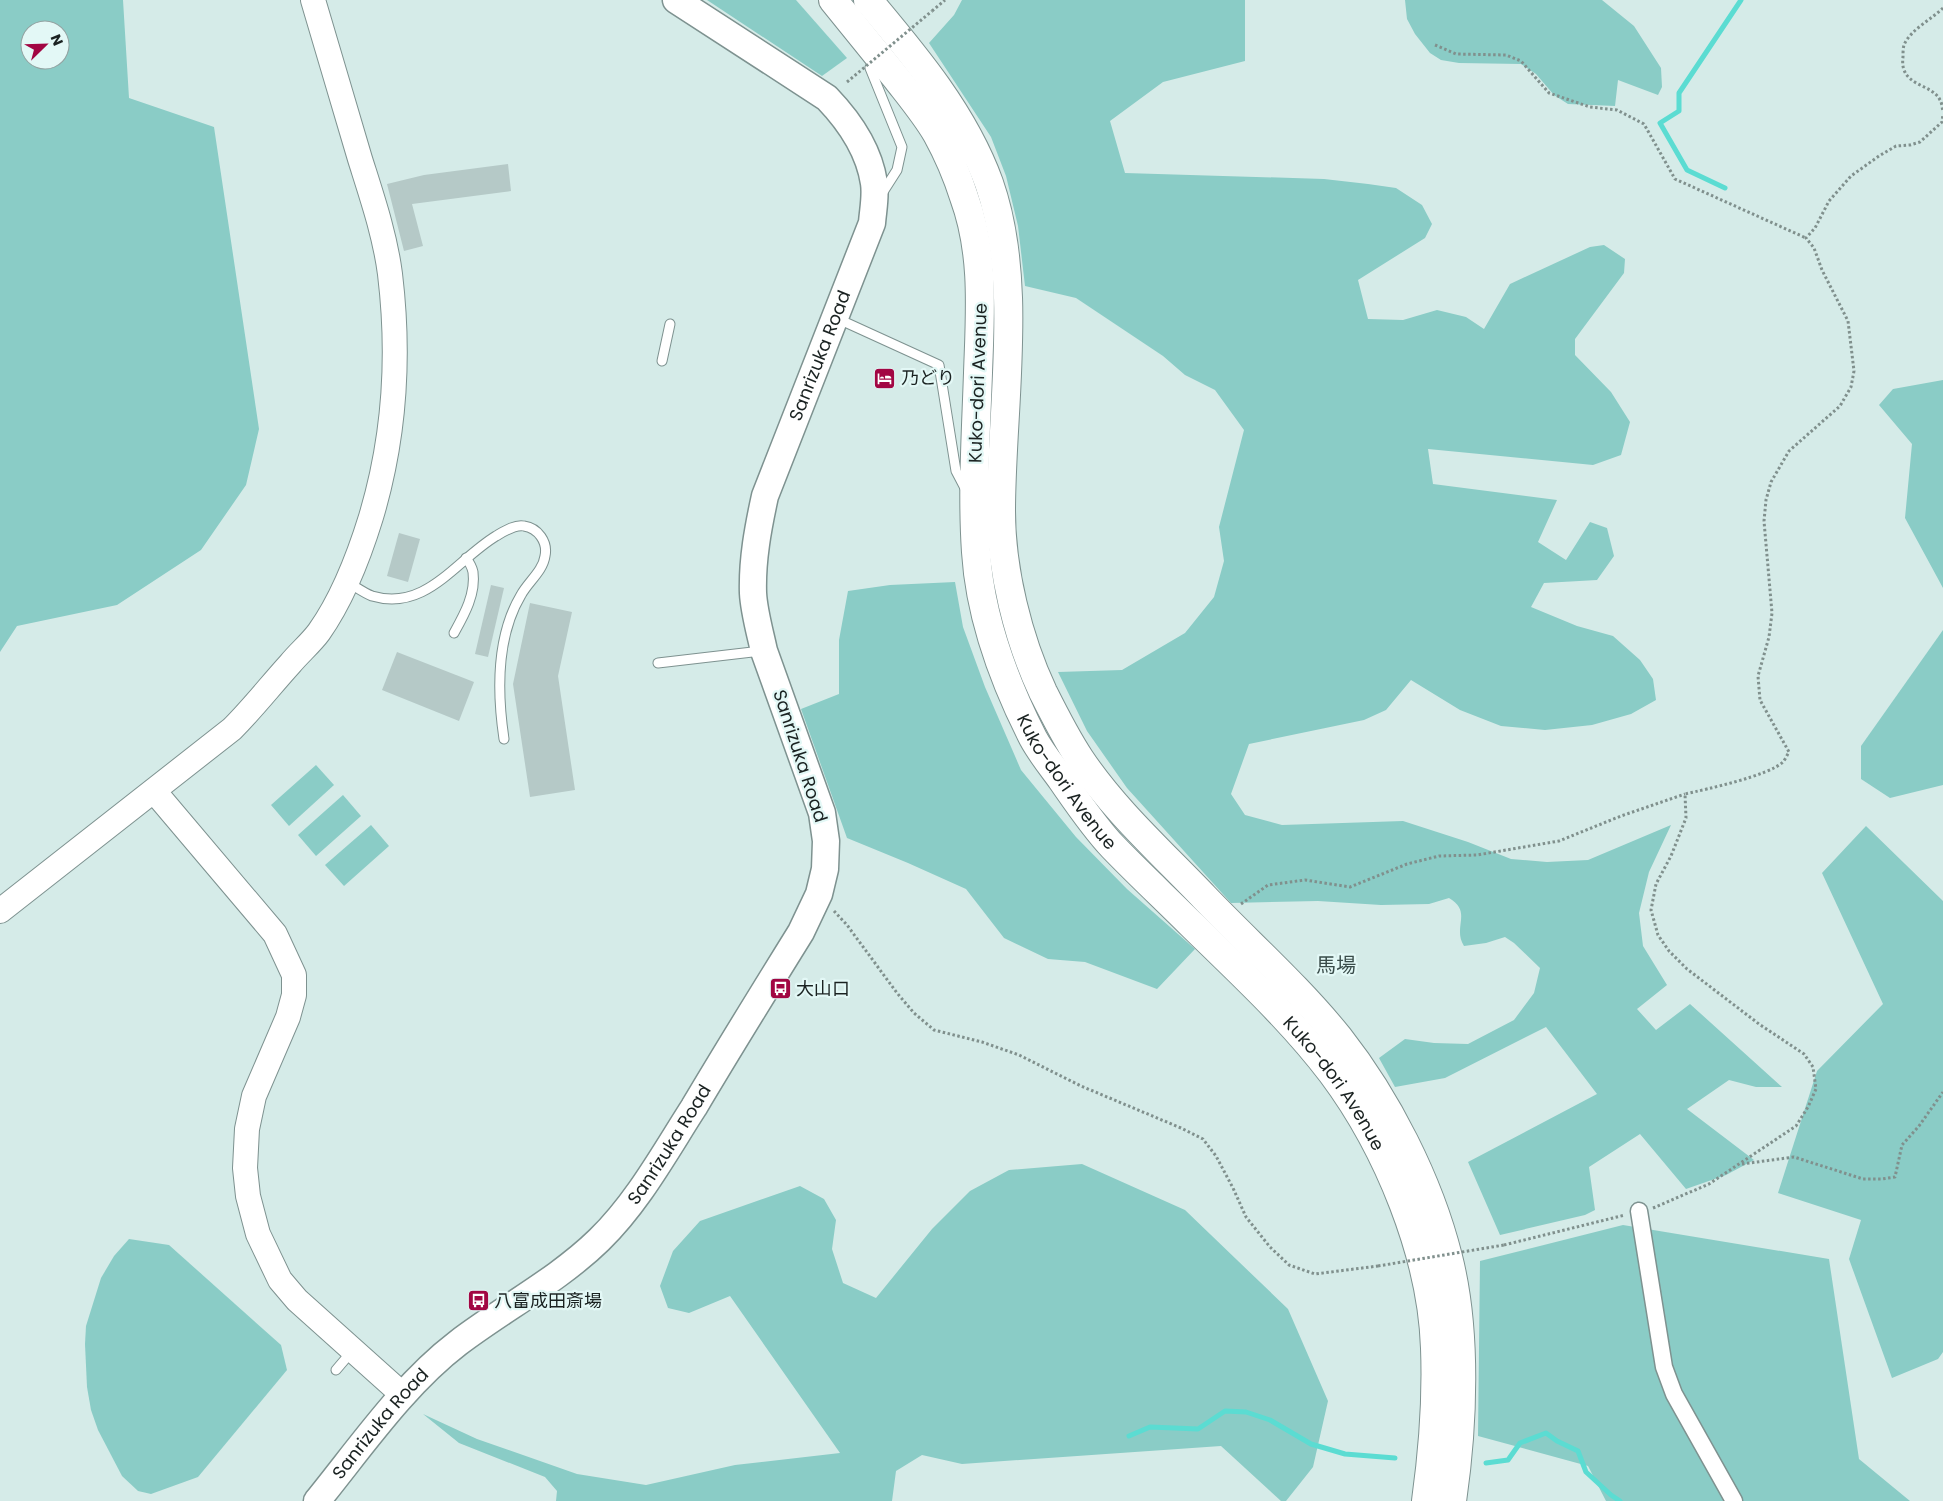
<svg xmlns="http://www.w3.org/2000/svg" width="1943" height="1501" font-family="Poppins,'Noto Sans JP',sans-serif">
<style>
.green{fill:#8accc6;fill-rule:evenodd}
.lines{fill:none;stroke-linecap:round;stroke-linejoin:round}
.stream{stroke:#5bdcd2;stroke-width:5}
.building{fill:#b5c9c7}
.lane-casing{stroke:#7e9290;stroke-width:11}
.street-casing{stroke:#7e9290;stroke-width:19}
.secondary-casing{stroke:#7e9290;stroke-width:26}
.primary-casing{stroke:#7e9290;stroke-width:29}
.highway-casing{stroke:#7e9290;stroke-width:30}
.path{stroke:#80908d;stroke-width:3;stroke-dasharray:2.5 2.5;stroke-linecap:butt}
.lane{stroke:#fff;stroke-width:9}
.street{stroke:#fff;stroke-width:16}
.secondary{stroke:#fff;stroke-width:24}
.primary{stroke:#fff;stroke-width:26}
.highway{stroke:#fff;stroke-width:28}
.path-bridge{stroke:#80908d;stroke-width:3;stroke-dasharray:2.5 2.5;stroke-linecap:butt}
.labels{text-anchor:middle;stroke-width:4.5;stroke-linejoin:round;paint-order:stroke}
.street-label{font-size:18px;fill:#1a2221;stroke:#e3f8f6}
.poi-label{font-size:18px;fill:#1a2221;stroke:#e3f8f6;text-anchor:start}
.quarter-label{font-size:20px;fill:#394b49;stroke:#e3f8f6}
</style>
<rect width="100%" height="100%" fill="#d5ebe8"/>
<g class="green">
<path d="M0,0H123L129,98L214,127L259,429L246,485L201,550L117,605L17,626L0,652ZM30,30H60V60H30Z"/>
<polygon points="707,0 796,0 847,58 822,76"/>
<path d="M962,0H1245V61L1163,82L1110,121L1125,173L1324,179L1368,184L1396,188L1422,205L1432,224L1425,238L1358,280L1368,319L1403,320L1437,310L1466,317L1484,329L1510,284L1590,247L1604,245L1625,259L1624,273L1575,339V355L1611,392L1630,422L1621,455L1593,465L1428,449L1433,484L1557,500L1538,542L1566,560L1590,522L1607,528L1614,556L1597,580L1544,583L1531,607L1577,626L1613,636L1640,660L1653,679L1656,700L1631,714L1592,725L1545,730L1501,726L1460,710L1411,680L1386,710L1364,720L1249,744L1231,794L1245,815L1282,825L1403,821L1468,842L1511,859L1547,862L1588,860L1671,825L1649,872L1639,913L1643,946L1667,985L1637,1009L1656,1030L1690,1004L1782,1087H1756L1729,1080L1687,1109L1754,1160L1726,1175L1686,1189L1640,1134L1589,1167L1595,1210L1585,1215L1500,1235L1468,1162L1597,1094L1546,1027L1445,1078L1395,1087L1379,1058L1405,1039L1434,1043L1468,1044L1514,1020L1534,993L1540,968L1514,943L1505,937L1486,943L1464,946C1452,927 1473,912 1449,898L1429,904L1381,905L1318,901L1231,903L1127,788L1087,731L1058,672L1122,670L1185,633L1214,597L1224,561L1219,527L1244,430L1215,390L1185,375L1163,356L1076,298L1025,286L1018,226L1006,176L991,137L929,43L954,15Z"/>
<polygon points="1405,0 1602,0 1634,26 1661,68 1662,87 1658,95 1618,80 1615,106 1568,104 1554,95 1536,74 1521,64 1459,63 1441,60 1430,53 1415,34 1407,19"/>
<polygon points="1943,380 1943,588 1905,518 1912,444 1879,405 1893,389"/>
<polygon points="955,582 963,627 985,687 1021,770 1076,837 1127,889 1195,949 1157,989 1085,962 1048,959 1004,938 966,889 908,863 847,838 801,709 839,694 839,640 848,591 890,585"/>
<polygon points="1943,630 1943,785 1890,798 1861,779 1861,746"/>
<polygon points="316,765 334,785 289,826 271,805"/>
<polygon points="343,795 361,816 316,856 298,835"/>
<polygon points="371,825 389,846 344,886 325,865"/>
<polygon points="1866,826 1943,901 1943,1352 1938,1359 1892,1378 1849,1259 1861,1220 1778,1193 1817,1071 1883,1004 1822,873"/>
<polygon points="1082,1164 1185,1210 1288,1309 1328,1401 1313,1467 1286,1501 1281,1501 1221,1446 962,1464 922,1455 896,1471 892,1501 556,1501 557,1491 545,1477 459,1443 423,1414 477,1439 577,1474 646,1485 735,1465 840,1453 730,1296 689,1313 668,1308 660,1286 673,1251 700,1221 800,1186 824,1199 836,1220 832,1249 843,1283 876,1298 932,1229 970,1191 1009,1170"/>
<polygon points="1623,1225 1829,1259 1859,1459 1910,1501 1606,1501 1588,1466 1478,1436 1480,1261"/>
<polygon points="129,1239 169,1245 281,1345 287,1370 198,1477 151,1494 138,1491 122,1476 98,1430 91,1410 87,1387 85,1344 86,1326 101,1278 114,1256"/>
</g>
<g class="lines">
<g class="stream">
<polyline points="1725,188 1687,170 1660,123 1679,111 1679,93 1741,0"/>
<polyline points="1129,1436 1150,1427 1198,1429 1225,1411 1246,1412 1270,1420 1311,1444 1345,1454 1395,1458"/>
<polyline points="1486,1463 1508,1460 1520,1443 1546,1433 1557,1441 1578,1451 1586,1472 1611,1495 1620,1501"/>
</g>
</g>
<g class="building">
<polygon points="508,164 511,191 412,204 423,246 404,251 387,184 424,175"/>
<polygon points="399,533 420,539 408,582 387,576"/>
<polygon points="491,585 504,588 488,657 475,654"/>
<polygon points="530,603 572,612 558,676 575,790 530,797 513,684"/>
<polygon points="397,652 474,682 459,721 382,690"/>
</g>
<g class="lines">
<defs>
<g id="lane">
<polyline points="878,61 870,68 902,147 897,170 881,195"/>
<polyline points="836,318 939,365 956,471 967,492"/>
<polyline points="662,361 670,324"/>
<path d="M349,583C356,587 364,593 372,596C426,612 455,561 496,536C503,532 515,524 524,526C538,528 548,542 545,556C543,571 528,582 521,595C496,637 497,692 504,739"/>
<path d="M454,633C464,615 476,594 473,572C472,567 469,562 466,558"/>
<polyline points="658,663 761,651"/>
<polyline points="336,1370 353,1350"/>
</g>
<polyline id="street" points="1639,1211 1664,1367 1674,1394 1734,1501"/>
<g id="secondary">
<polyline points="154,791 275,934 294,975 294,995 288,1017 254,1096 247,1129 245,1168 248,1196 258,1234 280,1280 297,1300 403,1395"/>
<path d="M0,911L232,729C253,708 270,686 290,664C299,653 311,643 319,632C343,598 359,556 371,517C395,437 400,357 390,274C385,235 372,197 360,159C344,106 329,53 313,0"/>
</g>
<g id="primary">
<path id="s1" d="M317,1501C360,1448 404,1384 458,1343C504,1308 558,1280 599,1240C638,1202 665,1152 694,1107C729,1048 765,990 801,932L819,894L825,869L826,841L822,813L764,651C760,632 754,612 753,593C752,560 758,528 765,496L872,223C873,210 876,196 874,183C869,150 850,122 827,98L676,0"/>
</g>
<g id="highway">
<path id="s2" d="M833,0C854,26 876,53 897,79C911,97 926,115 937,134C948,154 957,175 964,197C985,254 980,314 978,373C976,433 972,493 976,552C980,616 1004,681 1033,738C1041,753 1052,766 1062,780C1078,803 1094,827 1113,847C1139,874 1166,899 1192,925C1241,973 1291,1019 1332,1073C1388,1148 1432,1255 1435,1348C1437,1399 1433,1451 1426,1501"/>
<path d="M868,0C915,56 964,114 989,183C1024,282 1001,408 1001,511C1001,570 1018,639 1043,692C1054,714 1066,738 1080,759C1114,810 1162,853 1204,897C1249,944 1298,987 1339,1038C1387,1099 1429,1181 1448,1257C1467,1331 1463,1426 1452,1501"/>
</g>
</defs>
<use href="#lane" class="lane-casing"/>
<use href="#street" class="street-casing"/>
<use href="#secondary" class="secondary-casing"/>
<use href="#primary" class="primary-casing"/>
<use href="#highway" class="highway-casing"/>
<g class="path">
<path d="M1943,8C1932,19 1910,30 1904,45C1903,48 1903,53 1903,57C1899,87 1932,83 1940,100C1942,103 1942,108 1943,111"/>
<polyline points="932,11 945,0"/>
<polyline points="1435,45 1456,54 1506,55 1521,61 1549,93 1590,107 1617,110 1644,124 1675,179 1806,238"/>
<polyline points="1241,904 1268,885 1305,880 1350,887 1407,864 1439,856 1477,855 1559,841 1621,816 1685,794"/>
<polyline points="834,911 847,925 897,993 914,1013 934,1030 982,1042 1019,1055 1081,1086 1181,1128 1203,1139 1216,1156 1233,1188 1246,1217 1270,1247 1289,1265 1315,1274 1378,1266"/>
<polyline points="1742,1164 1794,1157 1863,1179 1882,1179 1895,1177 1902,1145 1919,1126 1943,1092"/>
<path d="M1653,1208L1709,1184L1796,1126L1808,1107L1816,1089L1813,1067L1804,1054L1759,1024L1687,969L1669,951L1658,935L1651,910L1656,884L1671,856L1686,818L1685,794C1707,789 1768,776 1783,762C1785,760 1787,755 1789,752L1760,700L1758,676L1769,637L1772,613L1764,521L1766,500L1771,482L1789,451L1840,406L1851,387L1854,371L1848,321L1822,270L1814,248L1806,238L1815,228L1829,201L1851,176L1879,156L1896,146L1910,145L1920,142L1942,122L1943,114"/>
<polyline points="1504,1245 1625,1215"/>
</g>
<use href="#lane" class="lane"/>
<use href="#street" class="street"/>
<use href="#secondary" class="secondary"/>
<use href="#primary" class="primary"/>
<use href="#highway" class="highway"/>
<g class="path-bridge">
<polyline points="847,82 932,11"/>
<polyline points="1378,1266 1504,1245"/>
</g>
</g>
<defs>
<symbol id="hotel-square" viewBox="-11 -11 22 22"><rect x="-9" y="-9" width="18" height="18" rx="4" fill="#a20643" stroke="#e3f8f6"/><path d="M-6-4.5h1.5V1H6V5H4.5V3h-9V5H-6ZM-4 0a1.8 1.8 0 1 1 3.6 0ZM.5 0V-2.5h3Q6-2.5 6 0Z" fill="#fff"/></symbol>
<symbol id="bus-square" viewBox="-11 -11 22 22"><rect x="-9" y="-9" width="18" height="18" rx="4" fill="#a20643" stroke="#e3f8f6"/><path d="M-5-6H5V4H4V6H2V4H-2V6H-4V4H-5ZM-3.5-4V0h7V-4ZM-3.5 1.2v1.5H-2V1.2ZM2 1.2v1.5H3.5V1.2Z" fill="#fff"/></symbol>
</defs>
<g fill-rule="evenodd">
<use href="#hotel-square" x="872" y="366" width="25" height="25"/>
<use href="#bus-square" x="768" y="976" width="25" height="25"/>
<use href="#bus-square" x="466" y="1288" width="25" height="25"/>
</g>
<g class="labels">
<g class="street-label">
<text dy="6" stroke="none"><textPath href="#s1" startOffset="1360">Sanrizuka Road</textPath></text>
<text transform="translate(978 383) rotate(-88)" y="6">Kuko-dori Avenue</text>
<text transform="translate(800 756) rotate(72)" y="6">Sanrizuka Road</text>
<text dy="6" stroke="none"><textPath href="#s2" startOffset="846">Kuko-dori Avenue</textPath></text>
<text dy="6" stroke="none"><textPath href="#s2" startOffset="1251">Kuko-dori Avenue</textPath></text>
<text dy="6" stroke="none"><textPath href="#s1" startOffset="506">Sanrizuka Road</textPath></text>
<text dy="6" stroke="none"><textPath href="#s1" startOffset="100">Sanrizuka Road</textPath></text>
</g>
<g class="poi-label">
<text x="901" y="384">乃どり</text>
<text x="796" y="995">大山口</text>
<text x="494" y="1307">八富成田斎場</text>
</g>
<g class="quarter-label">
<text x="1336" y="972">馬場</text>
</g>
</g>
<g transform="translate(45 45) rotate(67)"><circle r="24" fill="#e3f8f6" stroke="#93a2a1"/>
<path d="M0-4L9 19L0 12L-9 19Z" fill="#a20643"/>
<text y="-8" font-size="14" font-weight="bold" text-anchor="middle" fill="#1a2221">N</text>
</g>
</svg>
